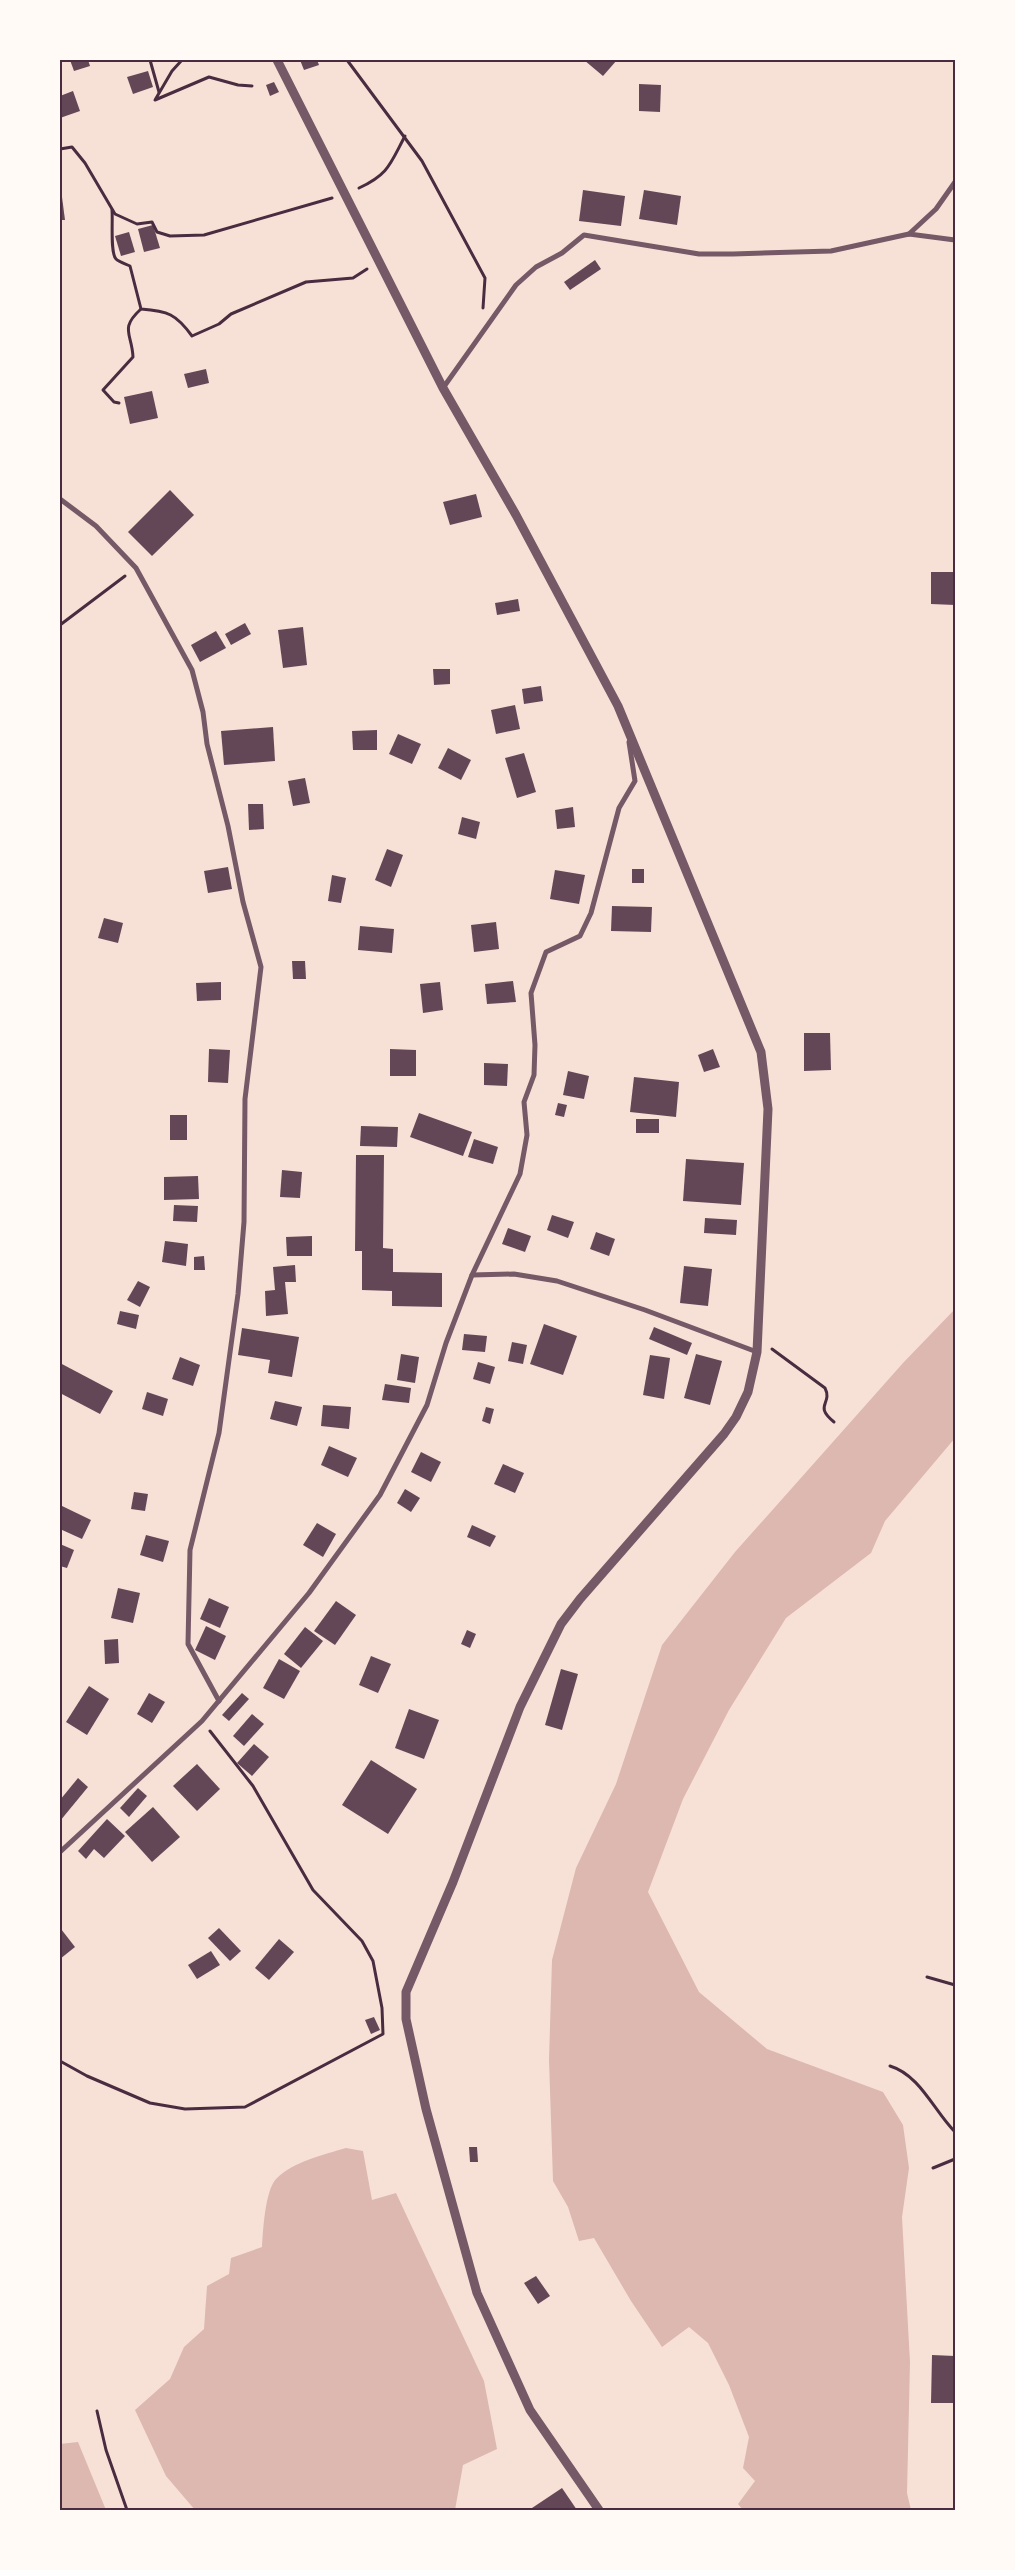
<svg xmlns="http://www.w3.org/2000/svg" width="1015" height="2570" font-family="Arial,sans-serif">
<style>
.water{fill:#dcb8b0}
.building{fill:#644757}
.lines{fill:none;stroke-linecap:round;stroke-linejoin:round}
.path{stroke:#4a2c40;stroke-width:3}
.minor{stroke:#755966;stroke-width:5}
.tertiary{stroke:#755966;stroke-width:9}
.neatline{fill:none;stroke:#4a2c40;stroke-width:2}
</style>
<rect width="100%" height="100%" fill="#f7e1d7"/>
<g class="water">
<polygon points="955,1309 955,1438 885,1521 871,1553 786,1618 729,1710 683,1799 648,1892 699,1992 767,2049 883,2092 903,2125 909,2168 902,2217 910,2362 907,2493 911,2510 743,2510 738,2504 755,2481 743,2468 749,2437 729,2385 708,2343 689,2327 662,2347 631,2301 594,2238 579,2241 568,2207 553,2181 549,2060 552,1960 576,1868 616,1784 662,1645 735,1552 903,1363"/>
<path d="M346,2148L363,2151L372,2200L396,2193L484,2381L497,2449L463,2465L455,2510H195L166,2476L135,2410L170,2379L184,2347L204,2329L207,2286L229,2274L231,2258L262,2247C263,2231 265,2191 276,2179C294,2161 323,2155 346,2148Z"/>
<polygon points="78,2442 106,2510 60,2510 60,2444"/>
</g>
<g class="building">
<polygon points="70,60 88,60 90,66 74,71"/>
<polygon points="300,60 317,60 319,65 304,70"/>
<polygon points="584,60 617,60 603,76"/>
<polygon points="148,71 153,87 133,94 127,77"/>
<polygon points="274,82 279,92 270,96 266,85"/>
<polygon points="639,84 661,85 660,112 639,111"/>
<polygon points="73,91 80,111 60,118 60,96"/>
<polygon points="583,190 625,196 621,226 579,221"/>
<polygon points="644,190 681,196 677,225 639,219"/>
<polygon points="62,197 65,220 60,220 60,198"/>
<polygon points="153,225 160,248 144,252 138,229"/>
<polygon points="129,232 135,252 121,256 115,236"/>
<polygon points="595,260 601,269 570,290 564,282"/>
<polygon points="206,369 209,383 188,388 184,374"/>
<polygon points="152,391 158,418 130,424 124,397"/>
<polygon points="170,490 194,515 152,556 128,532"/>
<polygon points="476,494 482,517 450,525 443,502"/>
<polygon points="931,572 955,572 955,605 931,604"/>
<polygon points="518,599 520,611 497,615 495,603"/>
<polygon points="245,623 251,634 231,645 225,634"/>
<polygon points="303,627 307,665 283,668 278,630"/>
<polygon points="216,631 226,648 200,662 191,645"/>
<polygon points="433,669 450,669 450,684 434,685"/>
<polygon points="541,686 543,701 524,704 522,689"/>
<polygon points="515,705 520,729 496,734 491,710"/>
<polygon points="273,727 275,761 224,765 221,731"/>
<polygon points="377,730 377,750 353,750 352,731"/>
<polygon points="398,734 421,744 412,764 389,754"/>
<polygon points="448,748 471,760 461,780 438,768"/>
<polygon points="524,753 536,792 517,798 505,758"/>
<polygon points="305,778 310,803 293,806 288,781"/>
<polygon points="248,804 263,804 264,829 249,830"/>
<polygon points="573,807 575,827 557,829 555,810"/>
<polygon points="462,817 480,822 476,839 458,834"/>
<polygon points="387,849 403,855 391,887 375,880"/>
<polygon points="228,867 232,889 208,893 204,871"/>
<rect x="632" y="869" width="12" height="14"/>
<polygon points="555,870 585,875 579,904 550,899"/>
<polygon points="332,875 346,878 341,903 328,901"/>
<polygon points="612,906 652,907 651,932 611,931"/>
<polygon points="104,918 123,923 118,943 98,938"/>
<polygon points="496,922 499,949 474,952 471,925"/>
<polygon points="360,926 394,929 392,953 358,950"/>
<polygon points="292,961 305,961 306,979 293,979"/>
<polygon points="513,981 516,1002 487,1004 485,984"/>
<polygon points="221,982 221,1000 197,1001 196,983"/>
<polygon points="440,982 443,1010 423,1013 420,984"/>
<polygon points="804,1033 830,1033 831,1070 804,1071"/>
<polygon points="209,1049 230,1050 228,1083 208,1082"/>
<polygon points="390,1049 416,1050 416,1076 390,1076"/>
<polygon points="713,1049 720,1067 704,1072 698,1055"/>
<polygon points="484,1063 508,1064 507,1086 484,1085"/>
<polygon points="568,1071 589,1076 584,1099 563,1095"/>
<polygon points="634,1077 679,1082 676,1117 630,1112"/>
<polygon points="558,1103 567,1105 564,1117 555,1115"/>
<polygon points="419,1113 472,1132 463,1156 410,1137"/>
<rect x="170" y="1115" width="17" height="25"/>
<rect x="636" y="1119" width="23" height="14"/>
<polygon points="361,1126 398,1127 397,1147 360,1146"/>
<polygon points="474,1139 498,1147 493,1164 468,1157"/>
<polygon points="356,1155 384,1155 383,1248 393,1249 393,1272 442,1273 442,1307 392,1306 392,1291 362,1290 362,1251 355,1251"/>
<polygon points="686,1159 744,1163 741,1205 683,1201"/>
<polygon points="282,1170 302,1172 300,1198 280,1197"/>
<polygon points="198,1176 199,1199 164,1200 164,1177"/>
<polygon points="174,1205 198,1206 197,1222 173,1221"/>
<polygon points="552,1215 574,1222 568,1238 547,1230"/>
<polygon points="705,1218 737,1220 736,1235 704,1233"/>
<polygon points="508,1228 531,1236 525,1252 502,1244"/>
<polygon points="596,1232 615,1239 609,1256 590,1249"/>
<polygon points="312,1236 312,1256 287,1256 286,1237"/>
<polygon points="165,1241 188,1244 186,1266 162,1262"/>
<polygon points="204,1256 205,1270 194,1270 194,1257"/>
<polygon points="295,1265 296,1282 285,1282 288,1314 266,1316 265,1291 275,1290 273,1267"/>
<polygon points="684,1266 712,1269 708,1306 680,1303"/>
<polygon points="138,1281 150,1287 140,1307 127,1300"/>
<polygon points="120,1311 139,1315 136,1329 117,1324"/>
<polygon points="544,1324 577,1336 563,1375 530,1364"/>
<polygon points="654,1327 692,1343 687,1355 649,1339"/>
<polygon points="242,1328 299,1337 292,1377 268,1373 270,1360 238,1355"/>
<polygon points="464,1334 487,1336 485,1352 462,1350"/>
<polygon points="512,1342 527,1345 523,1364 508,1361"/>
<polygon points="401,1354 419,1357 415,1383 397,1380"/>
<polygon points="696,1354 722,1361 710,1405 684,1398"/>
<polygon points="650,1355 670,1358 664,1399 643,1395"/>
<polygon points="180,1357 200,1365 193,1386 172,1379"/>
<polygon points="478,1362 495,1367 490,1384 473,1379"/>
<polygon points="60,1363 113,1391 100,1414 60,1393"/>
<polygon points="385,1384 411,1388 409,1403 382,1400"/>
<polygon points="147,1392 168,1399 163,1416 142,1409"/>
<polygon points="275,1401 302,1407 297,1426 270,1419"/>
<polygon points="323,1405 351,1407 349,1429 321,1426"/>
<polygon points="486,1407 494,1409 490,1424 482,1421"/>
<polygon points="329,1446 357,1458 348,1477 321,1465"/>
<polygon points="421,1452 441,1462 431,1482 411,1472"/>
<polygon points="503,1464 524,1473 515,1493 494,1484"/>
<polygon points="405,1489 420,1498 411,1512 397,1503"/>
<polygon points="134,1492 148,1494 145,1511 131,1509"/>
<polygon points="60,1505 91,1520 82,1539 60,1529"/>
<polygon points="317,1523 336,1534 323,1557 303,1545"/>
<polygon points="472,1525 496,1536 490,1547 467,1537"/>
<polygon points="146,1535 169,1541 163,1562 140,1555"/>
<polygon points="60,1544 74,1550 67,1568 60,1566"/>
<polygon points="118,1588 140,1593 133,1623 111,1618"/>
<polygon points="209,1598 229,1607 220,1628 200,1619"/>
<polygon points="336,1601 356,1615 335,1645 314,1631"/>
<polygon points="206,1626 226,1636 215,1660 195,1650"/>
<polygon points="305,1627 323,1641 301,1668 284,1654"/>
<polygon points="467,1630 476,1634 470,1648 461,1644"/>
<polygon points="118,1639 119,1663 105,1664 104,1640"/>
<polygon points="371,1656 391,1664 378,1693 359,1685"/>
<polygon points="279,1659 300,1671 284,1699 263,1688"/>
<polygon points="561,1669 578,1674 562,1730 545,1725"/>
<polygon points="89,1686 109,1699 87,1735 66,1722"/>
<polygon points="149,1693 165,1702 152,1723 137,1714"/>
<polygon points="242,1693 249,1699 229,1721 222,1715"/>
<polygon points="409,1709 439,1720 424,1759 395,1748"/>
<polygon points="252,1714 264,1724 244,1746 233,1736"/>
<polygon points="254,1744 269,1757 252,1776 237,1763"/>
<polygon points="371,1760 417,1789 388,1834 342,1805"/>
<polygon points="197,1764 220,1789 197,1811 173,1786"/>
<polygon points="78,1778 88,1787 60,1821 60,1800"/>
<polygon points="138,1788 147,1796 129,1817 120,1808"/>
<polygon points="153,1807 180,1837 152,1862 125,1832"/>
<polygon points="107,1819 125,1836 104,1858 94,1849 86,1859 78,1851"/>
<polygon points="219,1928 241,1951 230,1961 208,1938"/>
<polygon points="61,1929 75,1947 60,1959 60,1930"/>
<polygon points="279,1939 294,1952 269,1980 255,1968"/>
<polygon points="211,1951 220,1965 197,1979 188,1965"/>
<polygon points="374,2017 380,2030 371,2034 365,2020"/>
<polygon points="469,2147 477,2147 478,2162 470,2162"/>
<polygon points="536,2276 550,2296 538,2304 524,2283"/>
<polygon points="932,2355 955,2356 955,2403 931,2403"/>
<polygon points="562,2488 577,2510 529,2510"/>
</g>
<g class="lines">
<g class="path">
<polyline points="150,60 159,92"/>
<polyline points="182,60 172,71 155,100 209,77 238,85 252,86"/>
<polyline points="347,60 422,161 485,278 483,308"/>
<polyline points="60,149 72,147 85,163 115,214 137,224 152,222 157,232 170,236 204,235 332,198"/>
<path d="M359,188C389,174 390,164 405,136"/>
<path d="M112,210C113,220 110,253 116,259C119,262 126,264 130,266L141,309C168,311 176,314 192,336L219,324L231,314L306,282L353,278L367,269"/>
<path d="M119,403L114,402L103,390L133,357C132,333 119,329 141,309"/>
<polyline points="60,625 125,576"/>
<path d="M772,1349L825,1388C833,1404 813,1405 834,1422"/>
<polyline points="927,1977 955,1985"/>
<polyline points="60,2061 87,2076 150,2103 185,2109 245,2107 383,2034 382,2008 373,1961 362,1941 313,1890 253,1786 210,1731"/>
<path d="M890,2066C920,2075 934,2111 955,2132"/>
<polyline points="933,2168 955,2159"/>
<polyline points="97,2411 106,2450 127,2510"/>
</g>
<g class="minor">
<polyline points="909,234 936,209 955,182"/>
<polyline points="443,388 516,285 536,267 562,253 584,235 699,254 733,254 831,251 909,234 955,240"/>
<polyline points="60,499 96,526 136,568 192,670 203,712 207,744 228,826 243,902 261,967 245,1099 244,1222 238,1294 219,1433 190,1550 188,1644 219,1701"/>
<polyline points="472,1275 514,1274 557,1281 645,1310 757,1352"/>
<polyline points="60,1852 202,1721 309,1593 380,1495 427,1405 446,1343 472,1275 520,1174 527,1135 524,1102 534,1075 535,1045 531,993 546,952 580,936 591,913 619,808 635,781 629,742"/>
</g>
<polyline class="tertiary" points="277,60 443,388 516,515 618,706 761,1052 768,1109 757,1352 748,1392 736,1417 724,1434 580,1599 561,1624 520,1707 453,1882 406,1992 406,2019 426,2109 477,2293 530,2410 599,2510"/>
</g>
<rect width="1015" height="2570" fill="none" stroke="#fffaf5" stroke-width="122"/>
<rect x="61" y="61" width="893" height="2448" class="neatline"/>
</svg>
